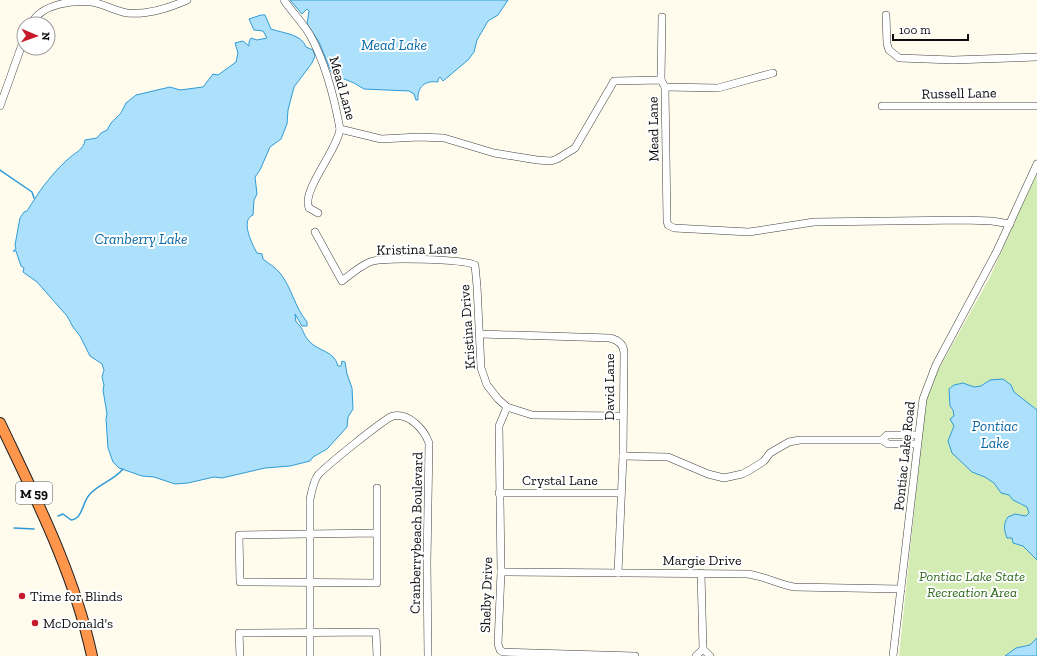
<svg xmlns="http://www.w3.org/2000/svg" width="1037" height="656" font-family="'Zilla Slab',serif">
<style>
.park{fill:#d3ecb3}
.water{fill:#ade1fb;stroke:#2e9bd7}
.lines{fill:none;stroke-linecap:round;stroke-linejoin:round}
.stream{stroke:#2e9bd7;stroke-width:1.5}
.minor-casing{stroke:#404040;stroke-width:8}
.highway-casing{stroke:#1e1e1e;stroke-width:12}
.minor{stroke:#fff;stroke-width:7}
.highway{stroke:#ff964b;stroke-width:10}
.poi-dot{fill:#c71a2a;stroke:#fff;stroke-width:1.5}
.labels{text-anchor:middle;stroke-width:4;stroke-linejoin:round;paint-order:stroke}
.shield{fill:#fff;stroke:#565656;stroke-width:1}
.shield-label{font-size:13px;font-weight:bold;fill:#0d0d0d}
.street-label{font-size:14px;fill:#0d0d0d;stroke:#fff}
.park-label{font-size:14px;font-style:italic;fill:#2c6918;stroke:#fff}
.poi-label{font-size:14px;fill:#0d0d0d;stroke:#fff;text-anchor:start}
.water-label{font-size:15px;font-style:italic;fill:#0d6aa8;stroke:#fff}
</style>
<rect width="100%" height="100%" fill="#fffbed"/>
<polygon class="park" points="1037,172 1037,656 899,656 926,398 932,381 989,279"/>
<g class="water">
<path d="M290,0H508L498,15L488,21L477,40L474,52L468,60L443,81L440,77L438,79V82C425,80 417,87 418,100H416L414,94L409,91L364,89L354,83L332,74L319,42L307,24L309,11L307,9L302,14Z"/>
<path d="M261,15H265L271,29C282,33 302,34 306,47L313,50L315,56L312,63L294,87L288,110L287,124L281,139L270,147L260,170L255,177L257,194L254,200L253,215C240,220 252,244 257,253L262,254L263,259C268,263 276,268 280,273C292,288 294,306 307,322V326H302L295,314L296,322C303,327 303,334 308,340C318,352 334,350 338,366H341L342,361L345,362L347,374L352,388L353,409L348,417L347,427L327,449L313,457L310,461L290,466L265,468L222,478L214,477L188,483L175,484L154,477L142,476L119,468L113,462L108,448L106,419L107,414L103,390L104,385L102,377L104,370L102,364L90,356L80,336L73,327L67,316L37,282L23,272L24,268L21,266L16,251H13L16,249L15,245L20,218L24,212L27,211C40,190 49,177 67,160C74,153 84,150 85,140L97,138L101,133L107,130L111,123L121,113L126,103L136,95L170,87L180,90L203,87L213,74L218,75L236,62L238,53L235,43L243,41L249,46V42L251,38L257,40L267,38L263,31L254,30L249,19Z"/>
<path d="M1003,379L1011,385L1014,392L1037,410V560L1023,546L1013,543L1012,538H1007C1004,530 1003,524 1008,517L1015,514L1026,516L1029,513L1027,507L1013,500L1009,495L1001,493L994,483L985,477L972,472L952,453L948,441L954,426L950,419L954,416L953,410L950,406L949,389L954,385L963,383L974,387L981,386L990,380Z"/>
<polygon points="1037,638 1037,656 1005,656 1016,648 1030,645"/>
</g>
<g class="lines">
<g class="stream">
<polyline points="0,170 32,192 34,198"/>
<path d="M58,516L63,514L71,520C83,519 82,502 90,494C100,483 113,481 123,469"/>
<polyline points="14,528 34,529"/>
</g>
<defs>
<g id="minor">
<path d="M284,0C292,12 303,23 310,35C326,64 334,96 340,129L381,139L419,137L444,138L494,153L537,160L551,161L557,159L575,148L614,81L661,80L665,87L667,221L668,225L674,228L749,232L814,222L964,220L992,221L1010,224"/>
<polyline points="886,15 887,44 889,50 899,58 953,60 1037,57"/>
<path d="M31,24C41,4 72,0 92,2C104,4 115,11 127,13C147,15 169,8 187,0"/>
<polyline points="661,80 662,17"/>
<polyline points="665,87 718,88 773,73"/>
<polyline points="0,106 24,39"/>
<polyline points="882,106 1037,106"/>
<path d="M318,213L309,208C301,191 337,151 340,129"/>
<path d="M315,232L342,281C351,274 360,266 370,262C383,257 463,259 475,265L477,286L481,368L487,385L498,399L507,407L532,415L622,416"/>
<path d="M480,334L610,338C618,340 624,344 624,353L623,456L618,573"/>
<polyline points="507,407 499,426 501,572 498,644 500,650 503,652 635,656"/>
<polyline points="882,440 887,435 917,435"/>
<polyline points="623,456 668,457 708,474 724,478 742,474 750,470 764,461 770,453 789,442 800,440 882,440 888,444 916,444"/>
<polyline points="499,493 621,493"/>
<polyline points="377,533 239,535 240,582 377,583 377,488"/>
<path d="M501,572L747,574C764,576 778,584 794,587L901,589"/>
<polyline points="703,649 710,656"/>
<polyline points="240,656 239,633 376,632 377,656"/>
<path d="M310,656V499C312,491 313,482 318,475C325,467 385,418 393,416C409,413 424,429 429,443L427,563L428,656"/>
<polyline points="696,656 703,649 701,573"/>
<polyline points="893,656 923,399 936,365 997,251 1037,164"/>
</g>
<path id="highway" d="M0,423C36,499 74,573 92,656"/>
</defs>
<use href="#minor" class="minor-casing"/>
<use href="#highway" class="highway-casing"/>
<use href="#minor" class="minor"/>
<use href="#highway" class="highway"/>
</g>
<g class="poi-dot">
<circle cx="22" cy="596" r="4"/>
<circle cx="35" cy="623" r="4"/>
</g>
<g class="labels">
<rect class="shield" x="16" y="482" width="36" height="22" rx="3"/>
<g class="shield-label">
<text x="34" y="498">M 59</text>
</g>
<g class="street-label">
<text transform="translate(343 88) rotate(74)" y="5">Mead Lane</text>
<text transform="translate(959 93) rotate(-1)" y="5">Russell Lane</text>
<text transform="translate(653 129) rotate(-91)" y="5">Mead Lane</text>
<text transform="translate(417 249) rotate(-1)" y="5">Kristina Lane</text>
<text transform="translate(467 327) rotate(-94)" y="5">Kristina Drive</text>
<text transform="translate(609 387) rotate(-90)" y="5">David Lane</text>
<text transform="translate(904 456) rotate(-84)" y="5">Pontiac Lake Road</text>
<text x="560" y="485">Crystal Lane</text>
<text transform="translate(416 533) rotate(-89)" y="5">Cranberrybeach Boulevard</text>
<text x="702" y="565">Margie Drive</text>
<text transform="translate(486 595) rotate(-88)" y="5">Shelby Drive</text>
</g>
<g class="park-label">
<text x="972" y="581">Pontiac Lake State<tspan x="972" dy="16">Recreation Area</tspan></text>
</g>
<g class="poi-label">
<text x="30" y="601">Time for Blinds</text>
<text x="43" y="628">McDonald's</text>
</g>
<g class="water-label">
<text x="394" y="50">Mead Lake</text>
<text x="141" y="244">Cranberry Lake</text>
<text x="995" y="431">Pontiac<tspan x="995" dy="17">Lake</tspan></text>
</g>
</g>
<g transform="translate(36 36) rotate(92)"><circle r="19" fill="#ffffff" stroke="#9e9e9e"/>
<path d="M0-3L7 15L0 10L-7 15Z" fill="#c71a2a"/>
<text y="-6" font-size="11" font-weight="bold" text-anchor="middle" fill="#0d0d0d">N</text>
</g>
<path d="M893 34v6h75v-6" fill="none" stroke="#0d0d0d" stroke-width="2"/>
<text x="899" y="34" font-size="12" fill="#0d0d0d" stroke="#ffffff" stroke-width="3" paint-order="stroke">100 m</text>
</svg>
